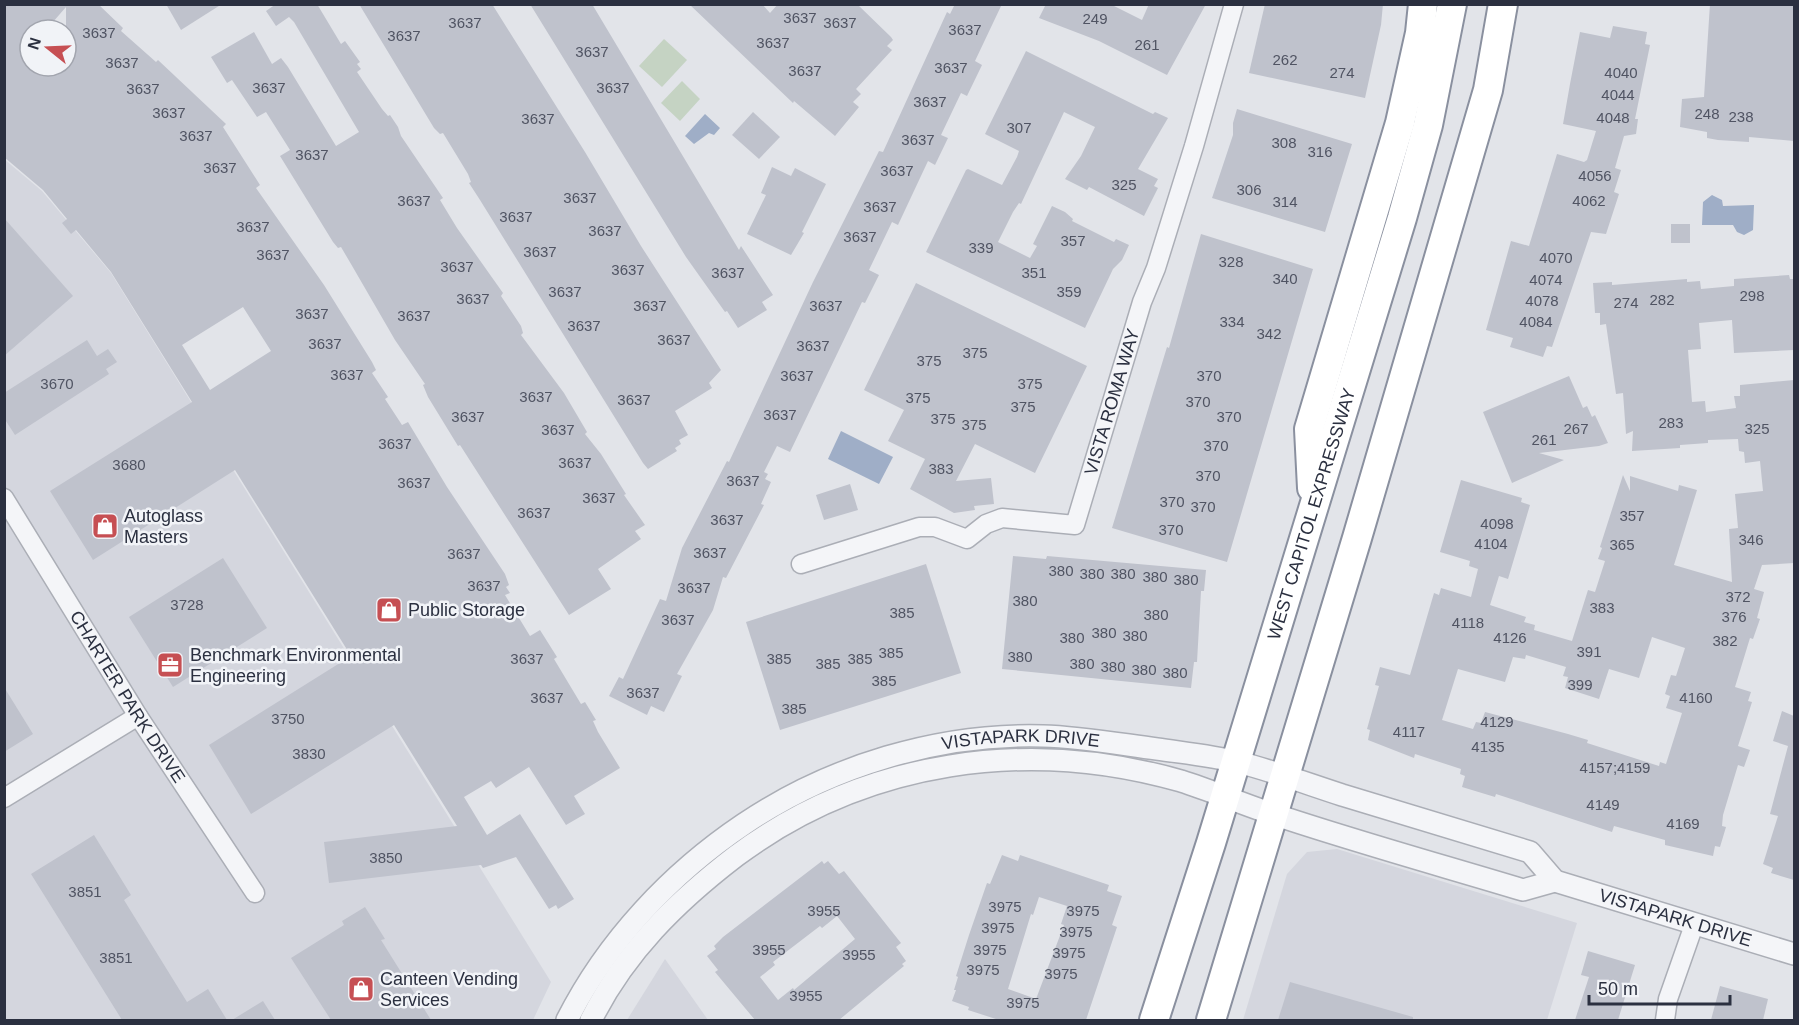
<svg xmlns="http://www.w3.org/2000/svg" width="1799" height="1025" font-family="Arial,sans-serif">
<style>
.built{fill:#d4d6de}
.green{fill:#c5d3c3}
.water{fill:#9faec7}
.building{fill:#bfc2cc;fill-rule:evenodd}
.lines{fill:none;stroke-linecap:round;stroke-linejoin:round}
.minor-casing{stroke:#abaeb6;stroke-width:21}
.tertiary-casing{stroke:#abaeb6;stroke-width:24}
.trunk-casing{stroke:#8a909f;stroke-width:32}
.minor{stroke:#f4f5f8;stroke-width:18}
.tertiary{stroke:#f4f5f8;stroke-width:21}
.trunk{stroke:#fff;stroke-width:28}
.labels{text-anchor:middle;stroke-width:5;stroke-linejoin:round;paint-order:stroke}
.number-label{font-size:15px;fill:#505463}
.street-label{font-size:18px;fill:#2b3040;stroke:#f1f3f7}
.poi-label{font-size:18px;fill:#2b3040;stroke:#f1f3f7;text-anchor:start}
</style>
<rect width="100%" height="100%" fill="#e2e4e9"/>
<g class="built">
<polygon points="4,159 42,191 111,273 551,982 533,1020 5,1020"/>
<polygon points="1337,849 1577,923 1547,1020 1243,1020 1287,874 1307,852"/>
<polygon points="665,959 708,1020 627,1020"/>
</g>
<g class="green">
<polygon points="664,39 687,60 662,87 639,66"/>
<polygon points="682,81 700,99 680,121 661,103"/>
</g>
<g class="water">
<polygon points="705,114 720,128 714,135 709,133 694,144 685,136"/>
<polygon points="1712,195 1722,200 1723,206 1754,205 1753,230 1744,235 1737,232 1733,225 1702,225 1703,202"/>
<polygon points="841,431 893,457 879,484 828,459"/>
</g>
<g class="building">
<path d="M4,4H98L123,28L121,31L156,62L158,60L226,124L223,127L260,185L256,188L324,285L372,362L376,370L372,373L388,397L385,399L402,425L408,422L447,487L505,574L509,585L506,587L510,593L505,595L530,636L540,630L557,657L554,659L581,704L585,702L596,720L593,721L598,732L620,768L574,796L585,814L566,825L529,767L496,788L491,781L464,797L487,835L520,814L574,899L558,909L556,905L549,909L516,857L483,868L481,865L329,883L324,842L457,826L394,725L251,814L209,745L351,656L235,470L93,560L50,491L192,402L111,272L76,230L71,234L62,223L67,219L43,190L4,157ZM66,7V66H30V30H46ZM243,307L271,351L210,390L182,345Z"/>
<polygon points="166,4 222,4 181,30"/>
<polygon points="276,4 317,4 341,44 345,41 360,62 357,64 361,69 357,72 382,109 388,116 390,115 398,127 401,136 443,198 440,200 457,228 503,293 501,296 521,326 523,333 521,335 564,393 587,432 585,434 601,454 626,494 624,495 645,525 635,531 641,539 598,569 611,589 569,615 460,445 458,446 428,397 423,385 425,384 395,340 351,264 341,247 338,248 333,242 280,156 290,150 266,112 257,117 232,80 227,83 211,57 254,32 272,64 281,58 288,67 336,146 359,132 294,22 289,17 276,26 266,11"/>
<polygon points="359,4 492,4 585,152 641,246 721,370 709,383 712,388 675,411 688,435 679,440 681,444 675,448 677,451 648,469 643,463 480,200 469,183 471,182 468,174 443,133 440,134 434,128"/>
<polygon points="530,4 592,4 739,250 741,246 773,295 762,302 767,310 738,328 727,311 725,312 686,257"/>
<polygon points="689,4 762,4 770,13 778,4 857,4 891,37 893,40 887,46 892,50 856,89 861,94 853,102 859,107 835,136 794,101 793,103"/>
<polygon points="955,4 1002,4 975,61 982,65 967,96 961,93 941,135 948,138 935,165 928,161 898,225 892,222 869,270 879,275 865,303 862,302 790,452 777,446 764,472 768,474 765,479 771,482 761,504 764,505 726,578 723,577 713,610 677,674 682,676 664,712 651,706 647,715 609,696 619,677 623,679 660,599 666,601 682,548 727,461 729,462 813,282 871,167 879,151 883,152 947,12 950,14"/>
<polygon points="1046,4 1110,4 1142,20 1149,4 1206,4 1167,75 1099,41 1039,18"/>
<polygon points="1265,4 1383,4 1381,25 1365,98 1249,73"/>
<polygon points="1710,4 1794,4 1794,141 1749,137 1749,142 1718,140 1707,138 1707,132 1680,127 1682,99 1704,97"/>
<polygon points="1613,26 1647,32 1645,44 1650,45 1635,119 1638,119 1636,134 1624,136 1615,168 1621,170 1614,192 1619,194 1606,234 1591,232 1552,347 1547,346 1543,357 1510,347 1513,338 1486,330 1511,241 1529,246 1557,154 1584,162 1587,160 1596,131 1563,124 1570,84 1580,32 1610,38"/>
<polygon points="1026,51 1153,114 1155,112 1168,118 1138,169 1158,179 1154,186 1158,188 1144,216 1089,187 1087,190 1065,179 1081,156 1095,127 1064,112 1021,204 1019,203 1013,212 998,242 1030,258 1037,246 1033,244 1052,206 1065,212 1073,219 1072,221 1114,242 1116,239 1129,245 1122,260 1113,269 1085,328 926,252 966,170 968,169 1002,185 1017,157 1019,151 985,134"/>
<polygon points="1237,109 1352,144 1325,232 1212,198 1233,135 1233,123"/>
<polygon points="753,112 780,137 759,159 732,135"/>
<polygon points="772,167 791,176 795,168 826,184 802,232 804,233 791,255 747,234 766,195 761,193"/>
<polygon points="4,218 73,296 4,356"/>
<rect x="1671" y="224" width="19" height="19"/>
<polygon points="1201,234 1313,269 1227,562 1112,528 1167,347 1169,348"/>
<path d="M1789,275L1790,279H1794V350L1734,353L1732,320L1699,323L1701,349L1688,350L1692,402L1705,401L1706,412L1736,408L1734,396H1740V385L1794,380V563L1762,565L1754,589L1764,592L1757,618L1760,619L1753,639L1750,638L1735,687L1751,692L1748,701L1752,702L1738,746L1750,750L1744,767L1738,765L1723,815L1722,826L1726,827L1720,847L1715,846L1713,856L1665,845V840L1614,826L1612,832L1496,794L1495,797L1462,787L1465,776L1460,774L1461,769L1415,754L1414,758L1368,740L1370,730L1367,729L1379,686L1375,685L1380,667L1410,675L1434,593L1439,595L1441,588L1471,597L1478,569L1469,566L1470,561L1440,552L1461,480L1522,498L1521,502L1530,505L1508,579L1499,576L1490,605L1526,617L1524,622L1535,625L1534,630L1572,641L1588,590L1595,592L1605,561L1598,559L1602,548L1600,547L1623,475L1630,491V476L1678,491L1679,485L1697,490L1674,565L1732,582L1729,529L1738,528L1735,494L1763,491L1760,461L1745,463L1744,452L1739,451L1738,439L1708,440V443L1680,445V448L1632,451L1633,431L1626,434L1623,393L1616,394L1606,324L1600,325V313H1595L1593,283L1612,282V285L1687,279V282L1700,281L1701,289L1734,286V279ZM1652,637L1685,648L1676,676L1671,675L1665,694L1670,696L1666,708L1682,713L1666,764L1660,762L1659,766L1587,743L1588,740L1568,734L1485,712L1481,723L1476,722L1473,729L1442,720L1458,669L1505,682L1513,657L1525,659L1526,655L1566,667L1563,676L1568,677L1565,688L1599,699L1609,669L1639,678Z"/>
<polygon points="916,283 1087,366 1035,473 975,444 956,481 991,478 994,504 974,506 975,510 954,513 910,489 925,459 888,441 904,410 864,390"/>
<polygon points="87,340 97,356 108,349 117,362 106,369 109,374 15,435 4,418 4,393"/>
<polygon points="1569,376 1583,408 1587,406 1592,417 1595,415 1608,443 1599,446 1539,453 1564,460 1512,483 1483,412"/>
<polygon points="850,484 858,510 824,520 816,495"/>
<polygon points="1013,556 1046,559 1047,556 1206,570 1204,591 1201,591 1197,662 1194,662 1191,688 1002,669"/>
<polygon points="223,558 267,628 173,687 129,617"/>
<polygon points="926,564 961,673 780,730 746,622"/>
<polygon points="4,687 33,734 4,752"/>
<polygon points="1782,711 1794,716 1794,880 1771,873 1773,868 1763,864 1778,816 1770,814 1788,746 1773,741"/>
<polygon points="94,835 131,895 124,900 187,1002 208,989 227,1020 122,1020 31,874"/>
<path d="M1002,855L1018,861L1020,855L1109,885L1107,891L1122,896L1112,925L1117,927L1086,1020H999L968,1010L969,1007L952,1001L956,990H954L958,977L956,976L969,935L987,883L990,884ZM1039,897L1067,906L1061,924L1064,925L1036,999L1008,989L1031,914L1033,915Z"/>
<path d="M822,861L824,864L828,861L839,874L844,871L889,928L901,943L896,947L906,961L902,964L904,966L839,1020H755L715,972L718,970L707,956L716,949L714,946L723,937ZM837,916L855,939L794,990L793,988L778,1000L760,977L775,965L773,962L820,926L822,928Z"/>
<polygon points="365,907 385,939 381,940 431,1020 331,1020 291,958 344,925 342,921"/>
<polygon points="1588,951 1635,965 1618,1020 1575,1020 1589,977 1581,975"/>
<polygon points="1290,982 1413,1017 1413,1020 1278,1020"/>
<polygon points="1720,986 1768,999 1763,1020 1711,1020"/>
<polygon points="263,1001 275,1020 232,1020"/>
</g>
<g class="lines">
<defs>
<g id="minor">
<path id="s1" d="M4,498L138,716L255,893"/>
<path id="s2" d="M801,564L919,527H935L967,539L986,524L1002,518L1075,525L1142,302L1156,268L1194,146L1234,4"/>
<polyline points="4,798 138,716"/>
<polyline points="1665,1020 1668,999 1694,925"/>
</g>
<g id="tertiary">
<path id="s3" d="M567,1020C607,941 671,873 744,824C830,766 939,733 1043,736C1081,737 1119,744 1157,749C1184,753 1212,756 1238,762C1273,771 1308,784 1342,795C1405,814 1468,833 1530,852L1555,881L1794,954"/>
<path d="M591,1020C625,952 676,902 736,856C865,760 1028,737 1181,781C1213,791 1244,805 1276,815C1357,842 1440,865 1523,890L1555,881"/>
</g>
<g id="trunk">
<polyline points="1312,488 1309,429 1400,123 1420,33 1423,4"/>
<path id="s4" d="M1154,1020L1211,843L1402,218L1428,125L1452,4"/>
<polyline points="1211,1020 1357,538 1488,90 1503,4"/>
</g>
</defs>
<use href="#minor" class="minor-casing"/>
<use href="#tertiary" class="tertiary-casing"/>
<use href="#trunk" class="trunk-casing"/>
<use href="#minor" class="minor"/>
<use href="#tertiary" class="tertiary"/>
<use href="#trunk" class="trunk"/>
</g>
<defs>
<symbol id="shop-square" viewBox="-11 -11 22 22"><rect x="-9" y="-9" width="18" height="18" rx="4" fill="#c64f53" stroke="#f1f3f7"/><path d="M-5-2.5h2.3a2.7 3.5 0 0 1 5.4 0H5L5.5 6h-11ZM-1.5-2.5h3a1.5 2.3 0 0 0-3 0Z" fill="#fff"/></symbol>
<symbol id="office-square" viewBox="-11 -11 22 22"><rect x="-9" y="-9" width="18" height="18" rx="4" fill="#c64f53" stroke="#f1f3f7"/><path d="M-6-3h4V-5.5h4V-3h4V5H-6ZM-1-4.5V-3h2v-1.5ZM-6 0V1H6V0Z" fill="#fff"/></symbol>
</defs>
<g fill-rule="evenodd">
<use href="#shop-square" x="90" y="511" width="30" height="30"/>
<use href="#shop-square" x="374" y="595" width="30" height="30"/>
<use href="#office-square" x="155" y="650" width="30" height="30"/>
<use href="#shop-square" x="346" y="974" width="30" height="30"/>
</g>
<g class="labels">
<g class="number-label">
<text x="800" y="23">3637</text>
<text x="1095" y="24">249</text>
<text x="465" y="28">3637</text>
<text x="840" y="28">3637</text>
<text x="965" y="35">3637</text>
<text x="99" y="38">3637</text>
<text x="404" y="41">3637</text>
<text x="773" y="48">3637</text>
<text x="1147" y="50">261</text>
<text x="592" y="57">3637</text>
<text x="1285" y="65">262</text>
<text x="122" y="68">3637</text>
<text x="951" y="73">3637</text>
<text x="805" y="76">3637</text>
<text x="1342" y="78">274</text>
<text x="1621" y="78">4040</text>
<text x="269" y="93">3637</text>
<text x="613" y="93">3637</text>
<text x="143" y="94">3637</text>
<text x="1618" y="100">4044</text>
<text x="930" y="107">3637</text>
<text x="169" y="118">3637</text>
<text x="1707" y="119">248</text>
<text x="1741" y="122">238</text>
<text x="1613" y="123">4048</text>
<text x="538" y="124">3637</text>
<text x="1019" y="133">307</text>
<text x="196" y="141">3637</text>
<text x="918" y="145">3637</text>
<text x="1284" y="148">308</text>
<text x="1320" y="157">316</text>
<text x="312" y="160">3637</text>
<text x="220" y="173">3637</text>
<text x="897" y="176">3637</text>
<text x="1595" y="181">4056</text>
<text x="1124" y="190">325</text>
<text x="1249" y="195">306</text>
<text x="580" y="203">3637</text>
<text x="414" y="206">3637</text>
<text x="1589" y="206">4062</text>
<text x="1285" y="207">314</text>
<text x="880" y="212">3637</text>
<text x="516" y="222">3637</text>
<text x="253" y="232">3637</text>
<text x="605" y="236">3637</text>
<text x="860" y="242">3637</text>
<text x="1073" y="246">357</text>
<text x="981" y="253">339</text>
<text x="540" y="257">3637</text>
<text x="273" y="260">3637</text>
<text x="1556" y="263">4070</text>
<text x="1231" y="267">328</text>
<text x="457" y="272">3637</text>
<text x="628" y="275">3637</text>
<text x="728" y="278">3637</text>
<text x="1034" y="278">351</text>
<text x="1285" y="284">340</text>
<text x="1546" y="285">4074</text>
<text x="565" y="297">3637</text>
<text x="1069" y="297">359</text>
<text x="1752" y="301">298</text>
<text x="473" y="304">3637</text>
<text x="1662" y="305">282</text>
<text x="1542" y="306">4078</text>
<text x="1626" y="308">274</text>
<text x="650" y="311">3637</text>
<text x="826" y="311">3637</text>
<text x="312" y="319">3637</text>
<text x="414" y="321">3637</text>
<text x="1232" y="327">334</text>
<text x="1536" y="327">4084</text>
<text x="584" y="331">3637</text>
<text x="1269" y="339">342</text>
<text x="674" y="345">3637</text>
<text x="325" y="349">3637</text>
<text x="813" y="351">3637</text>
<text x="975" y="358">375</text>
<text x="929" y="366">375</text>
<text x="347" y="380">3637</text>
<text x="797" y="381">3637</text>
<text x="1209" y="381">370</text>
<text x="57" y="389">3670</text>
<text x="1030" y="389">375</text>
<text x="536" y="402">3637</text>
<text x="918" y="403">375</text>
<text x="634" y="405">3637</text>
<text x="1198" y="407">370</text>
<text x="1023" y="412">375</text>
<text x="780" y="420">3637</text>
<text x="468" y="422">3637</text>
<text x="1229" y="422">370</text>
<text x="943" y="424">375</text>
<text x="1671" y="428">283</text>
<text x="974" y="430">375</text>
<text x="1576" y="434">267</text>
<text x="1757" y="434">325</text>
<text x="558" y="435">3637</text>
<text x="1544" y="445">261</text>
<text x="395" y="449">3637</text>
<text x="1216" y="451">370</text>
<text x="575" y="468">3637</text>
<text x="129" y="470">3680</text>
<text x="941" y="474">383</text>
<text x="1208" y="481">370</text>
<text x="743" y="486">3637</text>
<text x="414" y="488">3637</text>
<text x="599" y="503">3637</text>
<text x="1172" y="507">370</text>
<text x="1203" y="512">370</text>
<text x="534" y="518">3637</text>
<text x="1632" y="521">357</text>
<text x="727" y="525">3637</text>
<text x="1497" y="529">4098</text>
<text x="1171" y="535">370</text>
<text x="1751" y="545">346</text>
<text x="1491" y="549">4104</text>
<text x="1622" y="550">365</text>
<text x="710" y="558">3637</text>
<text x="464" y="559">3637</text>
<text x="1061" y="576">380</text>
<text x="1092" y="579">380</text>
<text x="1123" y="579">380</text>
<text x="1155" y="582">380</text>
<text x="1186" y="585">380</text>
<text x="484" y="591">3637</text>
<text x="694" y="593">3637</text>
<text x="1738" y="602">372</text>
<text x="1025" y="606">380</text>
<text x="187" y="610">3728</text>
<text x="1602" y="613">383</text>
<text x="902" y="618">385</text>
<text x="1156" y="620">380</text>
<text x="1734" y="622">376</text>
<text x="678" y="625">3637</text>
<text x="1468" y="628">4118</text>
<text x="1104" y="638">380</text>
<text x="1135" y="641">380</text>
<text x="1072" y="643">380</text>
<text x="1510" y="643">4126</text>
<text x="1725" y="646">382</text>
<text x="1589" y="657">391</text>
<text x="891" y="658">385</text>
<text x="1020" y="662">380</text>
<text x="527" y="664">3637</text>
<text x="779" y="664">385</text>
<text x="860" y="664">385</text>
<text x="828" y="669">385</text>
<text x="1082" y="669">380</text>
<text x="1113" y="672">380</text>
<text x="1144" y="675">380</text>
<text x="1175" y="678">380</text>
<text x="884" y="686">385</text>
<text x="1580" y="690">399</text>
<text x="643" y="698">3637</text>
<text x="547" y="703">3637</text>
<text x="1696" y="703">4160</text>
<text x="794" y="714">385</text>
<text x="288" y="724">3750</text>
<text x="1497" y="727">4129</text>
<text x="1409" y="737">4117</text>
<text x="1488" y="752">4135</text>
<text x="309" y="759">3830</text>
<text x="1615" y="773">4157;4159</text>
<text x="1603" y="810">4149</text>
<text x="1683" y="829">4169</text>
<text x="386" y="863">3850</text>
<text x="85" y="897">3851</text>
<text x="1005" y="912">3975</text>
<text x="824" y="916">3955</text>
<text x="1083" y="916">3975</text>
<text x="998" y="933">3975</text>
<text x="1076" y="937">3975</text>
<text x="769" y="955">3955</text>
<text x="990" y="955">3975</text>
<text x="1069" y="958">3975</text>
<text x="859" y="960">3955</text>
<text x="116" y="963">3851</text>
<text x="983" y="975">3975</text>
<text x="1061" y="979">3975</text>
<text x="806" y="1001">3955</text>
<text x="1023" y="1008">3975</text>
</g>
<g class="street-label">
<text dy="6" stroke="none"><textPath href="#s2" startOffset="417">VISTA ROMA WAY</textPath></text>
<text dy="6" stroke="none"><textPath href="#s4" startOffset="530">WEST CAPITOL EXPRESSWAY</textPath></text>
<text dy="6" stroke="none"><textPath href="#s1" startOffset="234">CHARTER PARK DRIVE</textPath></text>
<text dy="6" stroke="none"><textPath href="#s3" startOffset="561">VISTAPARK DRIVE</textPath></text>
<text dy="6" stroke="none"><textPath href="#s3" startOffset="1250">VISTAPARK DRIVE</textPath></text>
</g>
<g class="poi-label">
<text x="124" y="522">Autoglass<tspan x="124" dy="21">Masters</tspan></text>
<text x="408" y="616">Public Storage</text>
<text x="190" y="661">Benchmark Environmental<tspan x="190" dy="21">Engineering</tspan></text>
<text x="380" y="985">Canteen Vending<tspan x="380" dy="21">Services</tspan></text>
</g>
</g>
<rect width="1799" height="1025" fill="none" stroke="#2b3040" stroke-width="12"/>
<g transform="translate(48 48) rotate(288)"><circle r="28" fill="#f1f3f7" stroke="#a2a5ae" stroke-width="1.5"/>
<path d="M0-4.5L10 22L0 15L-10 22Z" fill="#c64f53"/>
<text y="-9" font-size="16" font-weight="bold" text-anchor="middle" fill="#2b3040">N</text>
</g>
<path d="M1589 995v9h141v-9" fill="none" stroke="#2b3040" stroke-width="3"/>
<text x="1598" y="995" font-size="18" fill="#2b3040" stroke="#f1f3f7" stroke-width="4.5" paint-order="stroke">50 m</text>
</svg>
